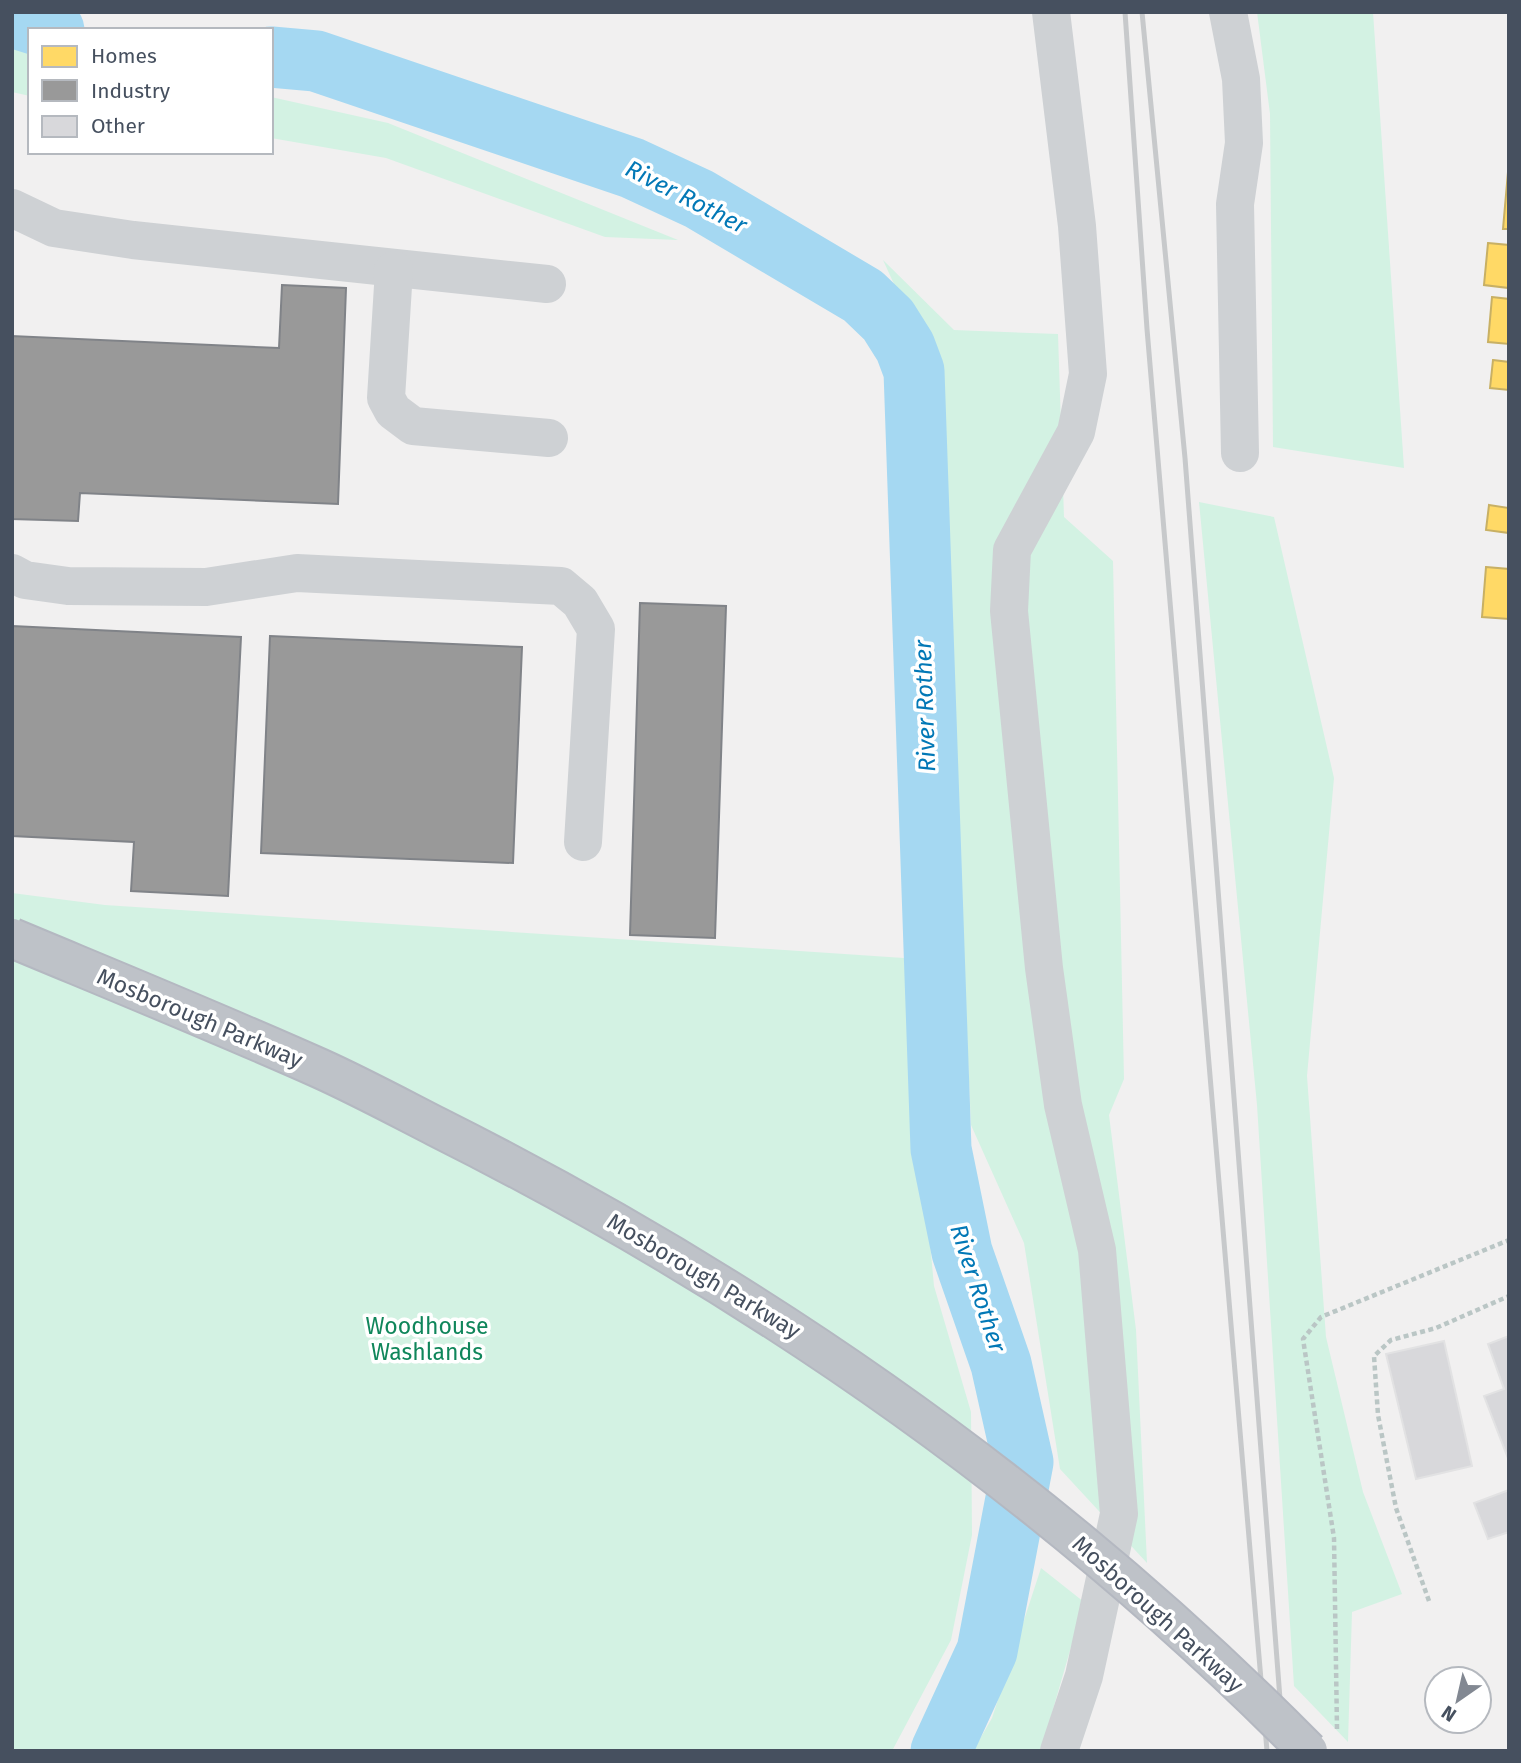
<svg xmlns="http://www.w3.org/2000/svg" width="1521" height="1763" font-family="'Fira Sans',sans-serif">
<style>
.green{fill:#d3f2e3}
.homes{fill:#ffd966;stroke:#c8b064;stroke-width:2}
.industry{fill:#999;stroke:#808388;stroke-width:2}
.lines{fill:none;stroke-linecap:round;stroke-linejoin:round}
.river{stroke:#a5d8f2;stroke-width:61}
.building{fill:#d8d8db;stroke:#e2e2e3;stroke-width:2}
.path{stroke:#bac6c5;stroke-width:4.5;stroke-dasharray:5 3.5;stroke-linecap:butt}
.minor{stroke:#ced1d4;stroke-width:38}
.rail{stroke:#c7c9cb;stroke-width:5}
.highway-bridge-casing{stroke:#b4b8c1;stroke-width:42;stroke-linecap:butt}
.highway-bridge{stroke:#bec2c8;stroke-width:38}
.labels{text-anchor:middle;stroke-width:7;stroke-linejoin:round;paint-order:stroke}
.street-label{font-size:23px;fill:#46505f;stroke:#fff}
.park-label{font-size:23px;fill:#10865b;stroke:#fff}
.water-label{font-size:24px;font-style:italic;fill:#0278b6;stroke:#fff}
</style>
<rect width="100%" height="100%" fill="#f1f0f0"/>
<g class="green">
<polygon points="1257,12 1373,12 1404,468 1273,447 1270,114"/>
<polygon points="12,45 30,48 30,96 12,92"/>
<polygon points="271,97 388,123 678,240 605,237 386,158 271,138"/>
<polygon points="883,260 954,330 1058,334 1064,517 1113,561 1124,1079 1109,1115 1136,1330 1147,1563 1060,1469 1024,1243 971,1125 937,378"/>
<polygon points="1199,502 1274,517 1334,778 1307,1076 1326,1337 1363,1492 1402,1594 1352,1612 1348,1742 1294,1686 1257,1105"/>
<polygon points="12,893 105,905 904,958 934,1286 971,1412 972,1535 951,1640 892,1751 12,1751"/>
<polygon points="1041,1568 1084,1602 1041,1751 973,1751 992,1718"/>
</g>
<g class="homes">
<polygon points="1508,172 1509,172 1509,229 1503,229"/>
<polygon points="1488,243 1509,245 1509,288 1484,285"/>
<polygon points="1492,297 1509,299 1509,344 1488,342"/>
<polygon points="1493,360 1509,362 1509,390 1490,388"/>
<polygon points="1489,505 1509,508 1509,533 1486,530"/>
<polygon points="1486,567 1509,569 1509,619 1482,617"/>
</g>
<g class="industry">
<polygon points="282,285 346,288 338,504 80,493 78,521 12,519 12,336 279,348"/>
<polygon points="640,603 726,606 715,938 630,935"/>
<polygon points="12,626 241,637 228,896 131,891 134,842 12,836"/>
<polygon points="270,636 522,647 513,863 261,853"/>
</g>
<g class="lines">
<g class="river">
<polyline points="12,17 54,30"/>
<polyline points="271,57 316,61 632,168 699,199 863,296 888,320 905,347 914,371 941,1149 962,1252 1001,1364 1023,1462 987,1651 941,1751"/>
</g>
</g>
<g class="building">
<polygon points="1509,1336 1509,1461 1484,1396 1504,1389 1488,1344"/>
<polygon points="1444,1341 1472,1466 1416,1479 1386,1354"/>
<polygon points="1509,1490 1509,1532 1488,1539 1474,1503"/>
</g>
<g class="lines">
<g class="path">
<polyline points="1429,1601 1396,1508 1378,1415 1374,1356 1391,1340 1436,1328 1509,1296"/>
<polyline points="1337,1729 1334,1538 1303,1339 1321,1317 1509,1240"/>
</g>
<g class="minor">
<polyline points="1051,12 1077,226 1088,374 1076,432 1012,550 1009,611 1044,968 1063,1105 1097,1250 1119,1514 1084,1676 1059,1751"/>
<polyline points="1228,12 1241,79 1244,143 1235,204 1240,453"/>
<polyline points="12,208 54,228 133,240 547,284"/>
<polyline points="392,273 394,270 386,398 393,411 413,426 549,438"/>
<polyline points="12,573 25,580 68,586 206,587 297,573 561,586 580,602 596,629 583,842"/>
</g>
<g class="rail">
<polyline points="1125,12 1147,329 1267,1751"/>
<polyline points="1142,12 1185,458 1284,1751"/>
</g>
<defs>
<path id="highway-bridge" d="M12,938C115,981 218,1023 319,1068C359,1086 398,1107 437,1127C758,1288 1055,1495 1308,1751"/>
</defs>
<use href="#highway-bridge" class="highway-bridge-casing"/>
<use href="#highway-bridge" class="highway-bridge"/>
</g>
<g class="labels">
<g class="street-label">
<text transform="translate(200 1018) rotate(23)" y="8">Mosborough Parkway</text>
<text transform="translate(704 1276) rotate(31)" y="8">Mosborough Parkway</text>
<text transform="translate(1158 1614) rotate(42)" y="8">Mosborough Parkway</text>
</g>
<g class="park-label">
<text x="427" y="1334">Woodhouse<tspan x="427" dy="26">Washlands</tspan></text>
</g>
<g class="water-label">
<text transform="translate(686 197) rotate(27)" y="8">River Rother</text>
<text transform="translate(925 706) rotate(-92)" y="8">River Rother</text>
<text transform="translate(978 1288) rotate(72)" y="8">River Rother</text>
</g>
</g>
<rect width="1521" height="1763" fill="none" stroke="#46505f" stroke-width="28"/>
<rect x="28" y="28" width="245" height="126" fill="#ffffff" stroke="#b5b9bf" stroke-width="2"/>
<rect x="42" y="46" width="35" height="21" fill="#ffd966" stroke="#b5b9bf" stroke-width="2"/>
<text x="91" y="63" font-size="21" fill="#46505f">Homes</text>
<rect x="42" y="80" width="35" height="21" fill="#999999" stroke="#b5b9bf" stroke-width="2"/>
<text x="91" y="98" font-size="21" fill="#46505f">Industry</text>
<rect x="42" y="116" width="35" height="21" fill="#d8d8db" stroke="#b5b9bf" stroke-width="2"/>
<text x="91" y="133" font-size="21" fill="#46505f">Other</text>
<g transform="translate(1458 1700) rotate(214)"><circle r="33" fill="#ffffff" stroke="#b5b9bf" stroke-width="2"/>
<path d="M0-5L12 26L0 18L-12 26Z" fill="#828892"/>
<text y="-10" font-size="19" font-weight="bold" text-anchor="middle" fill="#46505f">N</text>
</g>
</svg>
